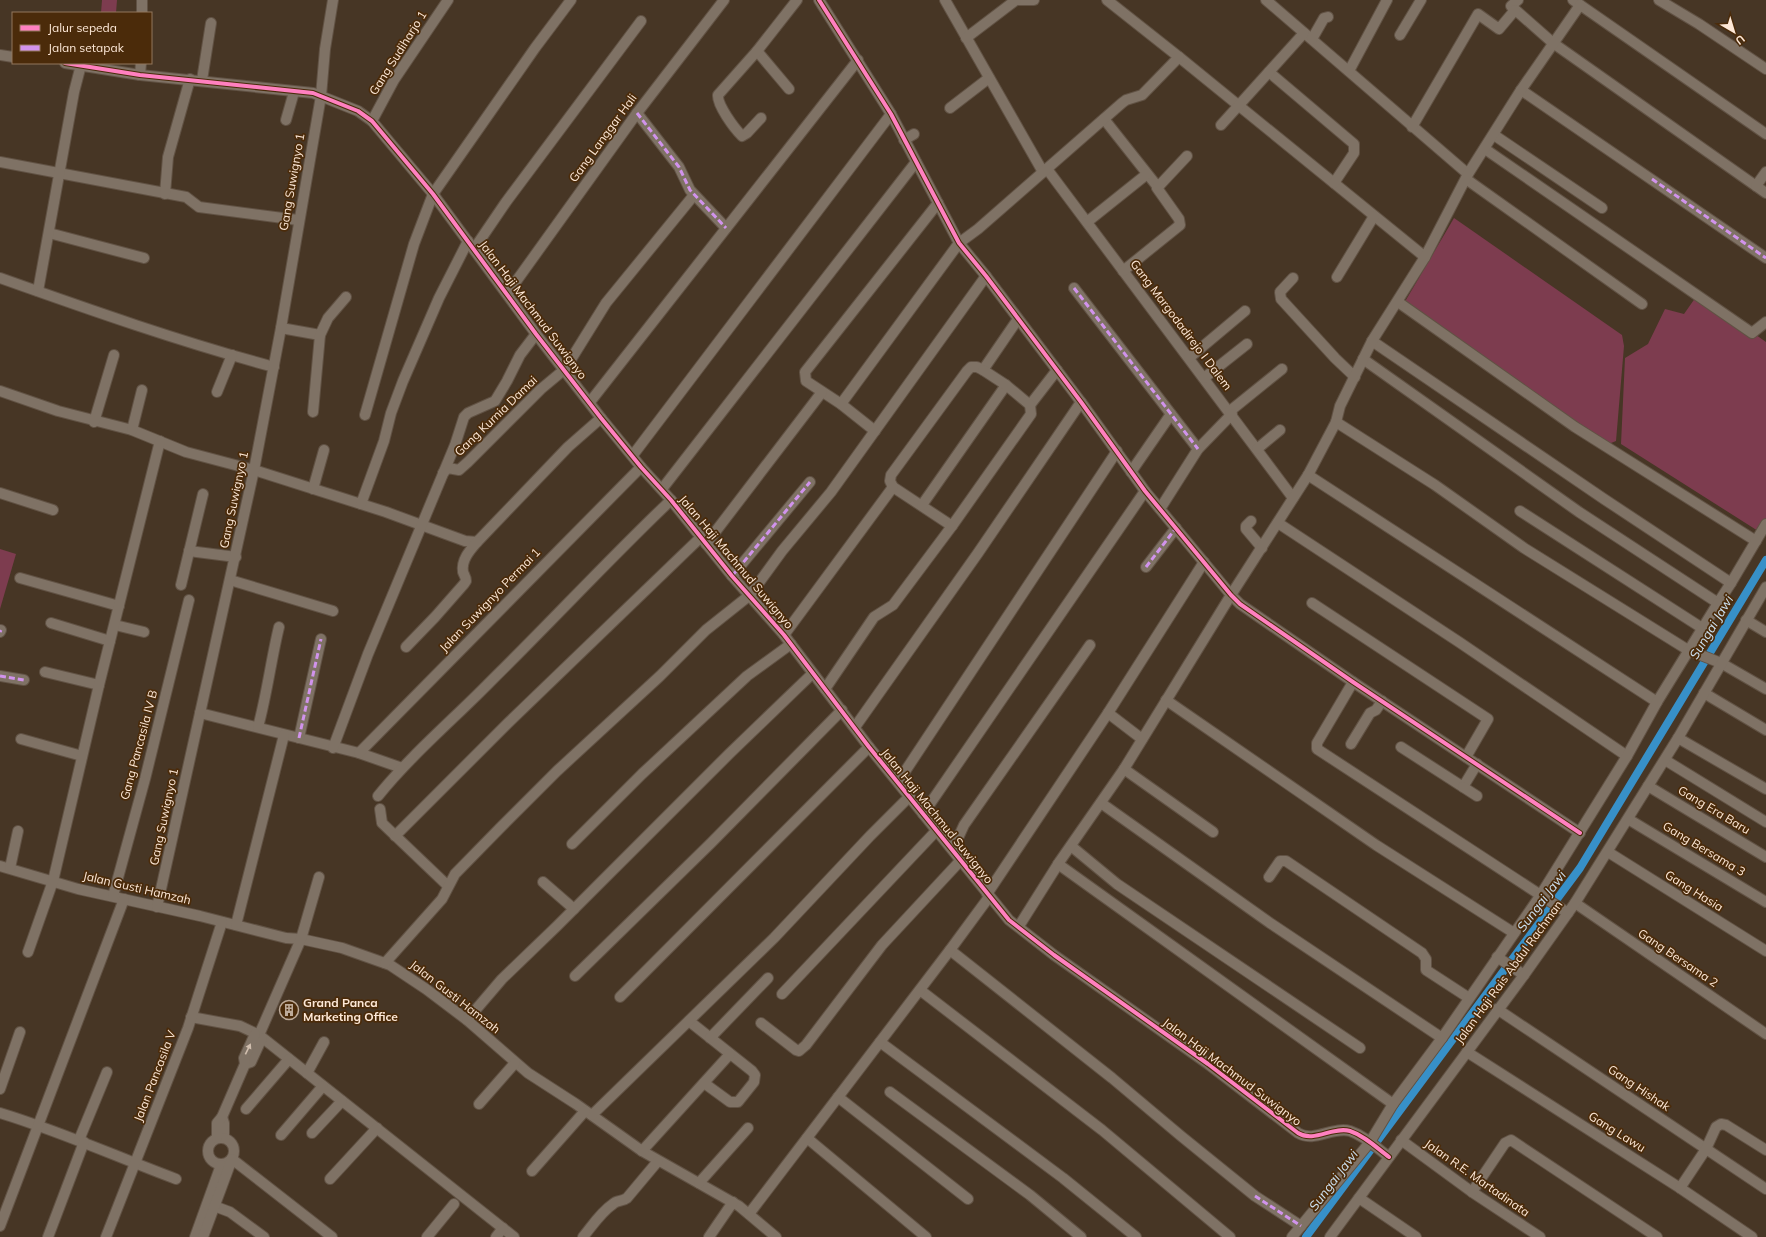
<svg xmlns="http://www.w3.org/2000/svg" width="1766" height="1237" font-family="Mulish,sans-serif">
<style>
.green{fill:#7d3c4f}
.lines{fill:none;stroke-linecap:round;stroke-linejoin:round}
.canal{stroke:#3790c8;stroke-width:8}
.minor-casing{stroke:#615244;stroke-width:12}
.minor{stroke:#7f7265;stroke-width:10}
.quiet{stroke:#d193ec;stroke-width:3;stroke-dasharray:6 3;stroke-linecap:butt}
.cycleway-casing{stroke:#4b2b0a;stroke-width:6}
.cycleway{stroke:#ff80c0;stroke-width:4}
.oneway{fill:#d1bfaf}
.labels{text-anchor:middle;stroke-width:3.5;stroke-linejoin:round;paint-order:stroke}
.street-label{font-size:12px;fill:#fde8d7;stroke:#4b2b0a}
.poi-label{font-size:12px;font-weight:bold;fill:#fde8d7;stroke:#4b2b0a;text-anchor:start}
.water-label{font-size:13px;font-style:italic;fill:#cde2f3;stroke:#4b2b0a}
</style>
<rect width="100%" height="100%" fill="#473625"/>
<g class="green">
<polygon points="102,0 117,0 116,13 101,13"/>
<polygon points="1454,218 1622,335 1624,346 1616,441 1606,445 1403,305"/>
<polygon points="1698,294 1766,342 1766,536 1621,444 1625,358 1648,344 1665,309 1684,314"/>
<polygon points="0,549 16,554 0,609"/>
</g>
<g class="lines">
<polyline class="canal" points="1306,1237 1580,868 1766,560"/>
<defs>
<g id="minor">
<polyline points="819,0 891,114 959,243 986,276 1081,402 1145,491 1231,595 1240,604 1353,682 1580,833"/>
<polyline points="945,0 1043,172"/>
<polyline points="1018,0 1034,0"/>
<polyline points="1266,0 1468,174"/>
<polyline points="1518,0 1511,6 1553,43 1766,193"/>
<polyline points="1573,0 1766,134"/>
<polyline points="1659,0 1699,24 1766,69"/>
<polyline points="142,13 142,0"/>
<polyline points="1400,35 1421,0"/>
<polyline points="966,38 1016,0"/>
<polyline points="1312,39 1324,18 1328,17"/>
<polyline points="757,51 789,89"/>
<polyline points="0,55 13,57"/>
<polyline points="1179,57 1425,257"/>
<path d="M65,63L140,75L313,93L358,111L372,121L433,194L536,334L601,418L641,467L671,500L732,576L784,635L869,747L1009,920L1054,955L1208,1064L1298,1133C1314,1143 1333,1126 1350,1131C1365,1136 1377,1148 1389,1157"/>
<polyline points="1349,71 1387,0"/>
<polyline points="1269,72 1354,144 1354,153 1334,183"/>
<polyline points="140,75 141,63"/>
<polyline points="202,80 211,23"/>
<polyline points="1521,90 1766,258"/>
<polyline points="950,108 989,78"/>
<polyline points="637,113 679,167 690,190 726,228"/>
<path d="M761,118L747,133L742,136C734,128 717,105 718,95L757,51L797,0"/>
<polyline points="1104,119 1157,186"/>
<polyline points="286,120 294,92"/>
<polyline points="372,121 394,80 448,0"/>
<polyline points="1221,125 1304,33"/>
<polyline points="1412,127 1478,14 1499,29 1515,10"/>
<polyline points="1494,135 1602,208"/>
<polyline points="904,140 914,134"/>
<polyline points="1485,149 1752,333 1766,322"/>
<polyline points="0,162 186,197 199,207 298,220"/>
<polyline points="1047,169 1293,498"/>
<polyline points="1466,179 1642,304"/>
<polyline points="1756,186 1766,172"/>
<polyline points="165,194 168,157 190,79"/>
<polyline points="1087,222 1147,174"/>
<polyline points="49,233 144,258"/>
<polyline points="474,249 506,202 641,21"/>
<polyline points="1123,271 1180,225 1179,219 1157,188 1187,156"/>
<polyline points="1337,277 1374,216"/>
<path d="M0,278C90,310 181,342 274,367"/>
<polyline points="1293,278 1280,292 1281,299 1335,358 1355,377"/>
<polyline points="1074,288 1198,449"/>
<polyline points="38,291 74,92 81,65"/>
<polyline points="507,294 637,113 724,0"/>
<polyline points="1398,302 1575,427 1756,541"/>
<polyline points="281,328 320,335 328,318 346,297"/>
<polyline points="1189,358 1245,311"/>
<polyline points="1363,359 1579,512 1718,603 1731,583 1604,499 1372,341"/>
<polyline points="1204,378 1247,344"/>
<polyline points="0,391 58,411 132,430 186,452 254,470 386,512 465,541 477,542 568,447 601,418"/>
<polyline points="217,392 232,355"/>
<polyline points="590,402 858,60"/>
<polyline points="841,404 959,243 978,229 1122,103 1126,100 1142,95 1179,57 1107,0"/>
<polyline points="1030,405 1057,370"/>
<polyline points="1230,411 1282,369"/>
<polyline points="313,412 320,335"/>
<polyline points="365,415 414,244 433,194 535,48 571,0"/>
<polyline points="94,422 114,355"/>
<polyline points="1336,422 1435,485 1524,548 1688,650 1721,663 1766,689"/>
<polyline points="132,430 142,390"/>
<polyline points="875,431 841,404 806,381 805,372 938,203"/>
<polyline points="1257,449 1280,430"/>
<polyline points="633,455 891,114"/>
<polyline points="1131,472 1171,414"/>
<polyline points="443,473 448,468 459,470 468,462 541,389 565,369 606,303 694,195"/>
<polyline points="1308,475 1657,702"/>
<polyline points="893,487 952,526"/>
<polyline points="313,489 324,450"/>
<polyline points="662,489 916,162"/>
<polyline points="0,493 53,510"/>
<polyline points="361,504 384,441 391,413 403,381 439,298 468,241"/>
<polyline points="922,505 1006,385"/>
<polyline points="1160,509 1198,449 1232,414"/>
<polyline points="1520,511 1702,628"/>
<polyline points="1251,521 1246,526 1246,529 1262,548"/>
<polyline points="1278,523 1459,642 1627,756"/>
<polyline points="706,544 822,392"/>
<polyline points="189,551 236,557"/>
<polyline points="1146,567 1176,528"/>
<polyline points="732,576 810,482"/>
<polyline points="20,578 119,606"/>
<polyline points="230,580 333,611"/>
<polyline points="1731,583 1766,524"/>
<polyline points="181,585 203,494"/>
<polyline points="1312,603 1488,719 1466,757"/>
<polyline points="1746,620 1766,632"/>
<polyline points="51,623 110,641"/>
<polyline points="115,625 144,632"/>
<polyline points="0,632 1,630"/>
<polyline points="784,635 893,487 890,481 891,475 967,371 971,367 977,367 983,370 1018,319"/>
<path d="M406,647L435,617L464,584L466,581C466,577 464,575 463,572C461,560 470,550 477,542"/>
<polyline points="45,672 99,685"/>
<polyline points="0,676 24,680"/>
<polyline points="1353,682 1317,743 1317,749 1568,913"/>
<polyline points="825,689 874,617 893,605 952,526 1031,414 1030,405 1006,385 983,370"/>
<polyline points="1704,693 1766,730"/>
<polyline points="1166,700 1376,845 1514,933"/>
<polyline points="200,713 359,753 402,768"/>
<polyline points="1108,713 1142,739"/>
<path d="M258,727C267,694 271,660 279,627"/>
<polyline points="855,727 978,553 1081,402"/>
<polyline points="299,738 321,639"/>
<polyline points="1678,738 1766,789"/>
<polyline points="21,739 82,756"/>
<polyline points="1351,744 1370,713 1376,710 1382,701"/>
<polyline points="1401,747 1463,787 1477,764"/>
<polyline points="333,748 368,654 455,445 464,417 468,413 495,401 507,381 520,355 536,334"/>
<polyline points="359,753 641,467"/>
<polyline points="1665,760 1766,822"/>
<polyline points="1124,769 1213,832"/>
<polyline points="898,782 1117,451"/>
<polyline points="1648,786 1766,857"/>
<polyline points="1463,787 1477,796"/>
<path d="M378,796C412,754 455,718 493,679C553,620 610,558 671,500"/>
<polyline points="1101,803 1270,923 1442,1038"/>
<polyline points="380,809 382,823 448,886"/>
<polyline points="923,814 1145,491"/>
<polyline points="1628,819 1766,902"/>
<polyline points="395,836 508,723 701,537"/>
<polyline points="572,844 642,774 747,676 791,644"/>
<polyline points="1071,846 1117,884 1360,1048"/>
<polyline points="953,849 964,825 1090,645"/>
<polyline points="1608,852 1766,951"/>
<polyline points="1058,864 1393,1104"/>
<polyline points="0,866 78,889 200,916 286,938 301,939 342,948 390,965 426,989 467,1020 528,1073 576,1104 642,1151 739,1206 776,1237"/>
<polyline points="10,868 18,831"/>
<polyline points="1269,877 1280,861 1286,861 1422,953 1426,959 1426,970 1469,998"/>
<polyline points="543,882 574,909"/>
<polyline points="987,894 1108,713 1204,562"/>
<polyline points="113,896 145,779 189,600"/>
<polyline points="1575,903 1766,1034"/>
<polyline points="157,907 254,470 281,328 321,96 325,49 333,0"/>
<polyline points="236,925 284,735"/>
<polyline points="1019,926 1060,861 1124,769 1231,595 1308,475 1336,422 1340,406 1372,341 1425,257 1468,174 1521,90 1580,5"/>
<polyline points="950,950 1112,1078 1181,1136 1255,1196 1301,1226"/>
<polyline points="28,952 53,881 99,685 160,441"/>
<polyline points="1497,957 1524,975"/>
<polyline points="385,963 442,899 455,874 501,827 557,771 660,676 706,630 750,595 782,551 831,492 986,276"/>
<polyline points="575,976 711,843 842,710"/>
<polyline points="920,990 1102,1130 1230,1237"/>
<polyline points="782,994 937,830"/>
<polyline points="620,997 869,747"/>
<polyline points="1497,1009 1766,1189"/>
<polyline points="191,1017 240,1026 259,1035 514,1237"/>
<polyline points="467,1020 502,979 557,926 729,754 812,674"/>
<polyline points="689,1021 752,1071 755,1075 754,1082 738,1102 730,1102 704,1083"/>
<polyline points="761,1023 796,1050 799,1051 806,1045 882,945 961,860"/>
<polyline points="259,1035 301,939 319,877"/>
<polyline points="710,1038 768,978"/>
<polyline points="880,1042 1063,1178 1136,1237"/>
<polyline points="1467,1052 1680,1188 1752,1237"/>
<polyline points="245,1064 251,1062 262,1038"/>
<polyline points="307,1073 324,1042"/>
<polyline points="0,1089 20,1032"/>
<polyline points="890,1092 1030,1195 1081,1237"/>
<polyline points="838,1097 968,1199"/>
<polyline points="479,1104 515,1063"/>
<polyline points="246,1109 289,1059"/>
<path d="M0,1113C60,1131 117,1157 176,1179"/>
<polyline points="592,1115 774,938 870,836 909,797"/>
<polyline points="222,1117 224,1123 224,1138"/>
<polyline points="312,1133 342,1101"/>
<polyline points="281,1135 323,1086"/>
<circle cx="221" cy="1151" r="13"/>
<polyline points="217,1138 217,1123 222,1117 245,1064 244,1058 255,1034"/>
<polyline points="807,1138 926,1237"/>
<polyline points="79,1140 107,1072"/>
<polyline points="1401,1140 1472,1192 1540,1237"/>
<polyline points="642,1151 730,1054"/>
<polyline points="532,1171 585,1111"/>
<polyline points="330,1179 377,1128"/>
<polyline points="699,1183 748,1128"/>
<polyline points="1680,1188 1706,1149 1716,1127 1721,1124 1726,1125 1766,1150"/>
<polyline points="1472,1192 1505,1143 1511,1140 1657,1237"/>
<polyline points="1359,1198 1416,1237"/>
<polyline points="214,1206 230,1212 264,1237"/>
<polyline points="749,1214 950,950 989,897"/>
<polyline points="0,1226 124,899"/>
<polyline points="48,1237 84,1142"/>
<polyline points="106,1237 188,1028 222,922"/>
<polyline points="195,1237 221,1165"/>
<polyline points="203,1237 232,1159 332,1237"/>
<polyline points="427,1237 454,1204"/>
<polyline points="496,1237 503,1228"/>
<path d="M583,1237C592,1226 601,1212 613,1204C617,1200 622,1202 627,1198L658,1161"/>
<polyline points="709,1237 733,1202"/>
<polyline points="1292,1237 1370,1142 1393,1104 1442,1038 1540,896 1627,756 1657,702 1718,603"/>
<polyline points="1330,1237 1524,975 1575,903 1678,738 1766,587"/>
</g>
</defs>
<use href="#minor" class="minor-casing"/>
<use href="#minor" class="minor"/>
<g class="quiet">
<polyline points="637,113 679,167 690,190 726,228"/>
<polyline points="1652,179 1766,258"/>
<polyline points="1074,288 1198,449"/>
<polyline points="1146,567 1176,528"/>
<polyline points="732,576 810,482"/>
<polyline points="0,632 1,630"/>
<polyline points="0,676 24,680"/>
<polyline points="299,738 321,639"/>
<polyline points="1255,1196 1301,1226"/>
</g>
<defs>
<g id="cycleway">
<polyline points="819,0 891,114 959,243 986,276 1081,402 1145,491 1231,595 1240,604 1353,682 1580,833"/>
<path d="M65,63L140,75L313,93L358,111L372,121L433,194L536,334L601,418L641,467L671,500L732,576L784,635L869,747L1009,920L1054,955L1208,1064L1298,1133C1314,1143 1333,1126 1350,1131C1365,1136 1377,1148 1389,1157"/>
</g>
</defs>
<use href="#cycleway" class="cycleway-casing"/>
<use href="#cycleway" class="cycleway"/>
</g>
<defs><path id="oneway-solid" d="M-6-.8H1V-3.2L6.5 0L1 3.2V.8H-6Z"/></defs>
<use class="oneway" href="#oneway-solid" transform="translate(248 1049) rotate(-64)"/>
<defs>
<symbol id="building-ring" viewBox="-11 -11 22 22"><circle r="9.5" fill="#4b2b0a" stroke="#bdaa99" stroke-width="1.5"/><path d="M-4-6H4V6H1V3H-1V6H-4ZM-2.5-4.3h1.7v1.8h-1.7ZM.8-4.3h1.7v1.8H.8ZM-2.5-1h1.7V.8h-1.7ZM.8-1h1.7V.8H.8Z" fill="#bdaa99"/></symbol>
</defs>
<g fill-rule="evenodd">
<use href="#building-ring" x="278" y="999" width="22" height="22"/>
</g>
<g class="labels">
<g class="street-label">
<text transform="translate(398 53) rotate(-58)" y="4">Gang Sudiharjo 1</text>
<text transform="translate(603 138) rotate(-54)" y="4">Gang Langgar Hali</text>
<text transform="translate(292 182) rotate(-80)" y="4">Gang Suwignyo 1</text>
<text transform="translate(533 310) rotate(53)" y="4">Jalan Haji Machmud Suwignyo</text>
<text transform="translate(1181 325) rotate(53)" y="4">Gang Margodadirejo I Dalem</text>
<text transform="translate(496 416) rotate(-44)" y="4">Gang Kurnia Damai</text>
<text transform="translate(234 500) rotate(-78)" y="4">Gang Suwignyo 1</text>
<text transform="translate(736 562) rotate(50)" y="4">Jalan Haji Machmud Suwignyo</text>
<text transform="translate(490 600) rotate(-46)" y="4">Jalan Suwignyo Permai 1</text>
<text transform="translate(139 745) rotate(-75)" y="4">Gang Pancasila IV B</text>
<text transform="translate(1714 810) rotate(31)" y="4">Gang Era Baru</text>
<text transform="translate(937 816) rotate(51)" y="4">Jalan Haji Machmud Suwignyo</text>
<text transform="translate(164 817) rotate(-78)" y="4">Gang Suwignyo 1</text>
<text transform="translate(1704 849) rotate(31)" y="4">Gang Bersama 3</text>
<text transform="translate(137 888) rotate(13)" y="4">Jalan Gusti Hamzah</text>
<text transform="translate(1694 891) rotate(32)" y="4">Gang Hasia</text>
<text transform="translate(1678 958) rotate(34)" y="4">Gang Bersama 2</text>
<text transform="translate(1509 972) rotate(-54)" y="4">Jalan Haji Rais Abdul Rachman</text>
<text transform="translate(455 997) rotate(38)" y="4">Jalan Gusti Hamzah</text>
<text transform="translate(1232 1072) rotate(37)" y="4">Jalan Haji Machmud Suwignyo</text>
<text transform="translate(155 1076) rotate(-69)" y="4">Jalan Pancasila V</text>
<text transform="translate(1639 1088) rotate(34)" y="4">Gang Hishak</text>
<text transform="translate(1617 1132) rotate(32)" y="4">Gang Lawu</text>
<text transform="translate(1477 1178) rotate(35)" y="4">Jalan R.E. Martadinata</text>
</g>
<g class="poi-label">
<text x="303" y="1007">Grand Panca<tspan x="303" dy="14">Marketing Office</tspan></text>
</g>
<g class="water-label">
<text transform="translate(1711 627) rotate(-59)" y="5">Sungai Jawi</text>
<text transform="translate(1541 901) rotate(-53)" y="5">Sungai Jawi</text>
<text transform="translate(1333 1180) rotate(-53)" y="5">Sungai Jawi</text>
</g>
</g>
<rect x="12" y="12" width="140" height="52" fill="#4b2b0a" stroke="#92775c"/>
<rect x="20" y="25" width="20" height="6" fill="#ff80c0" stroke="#92775c"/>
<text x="48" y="32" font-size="12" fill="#fde8d7">Jalur sepeda</text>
<rect x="20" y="45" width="20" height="6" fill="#d193ec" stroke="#92775c"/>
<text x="48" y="52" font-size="12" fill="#fde8d7">Jalan setapak</text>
<g transform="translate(1734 32) rotate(142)" stroke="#4b2b0a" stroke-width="3" paint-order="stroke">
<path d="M0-3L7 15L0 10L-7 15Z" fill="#fde8d7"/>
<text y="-6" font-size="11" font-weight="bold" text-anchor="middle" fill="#fde8d7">U</text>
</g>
</svg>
